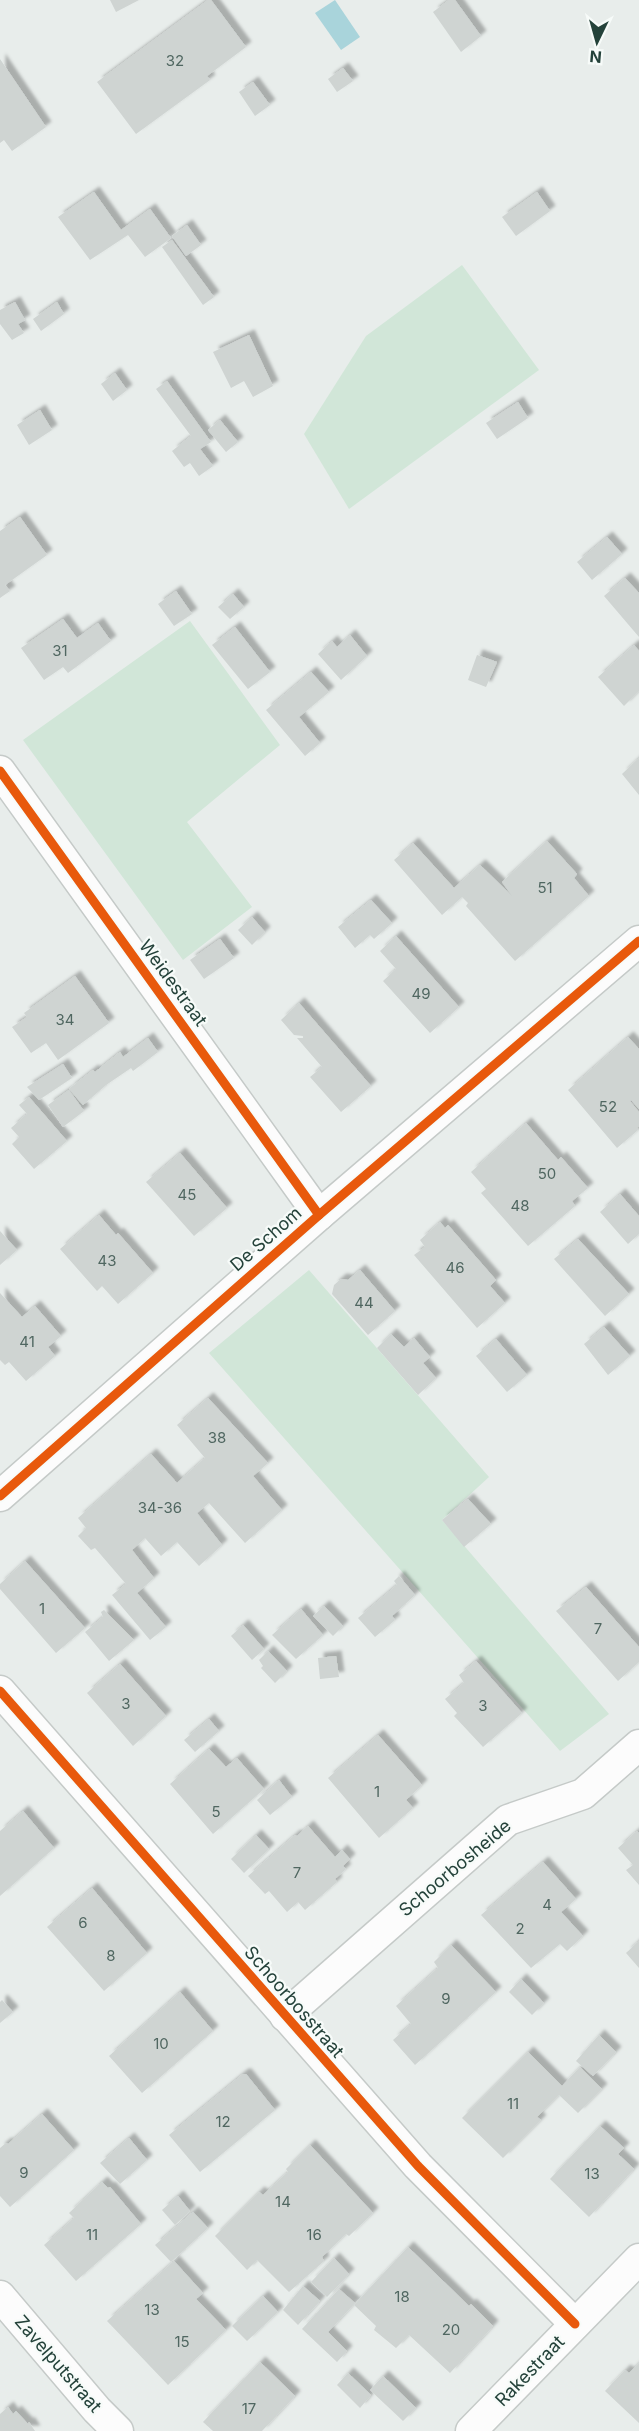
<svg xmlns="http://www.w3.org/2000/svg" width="639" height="2431" font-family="Inter,sans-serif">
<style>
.green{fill:#d1e6d8}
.water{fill:#a9d4db}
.building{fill:#cfd4d2;filter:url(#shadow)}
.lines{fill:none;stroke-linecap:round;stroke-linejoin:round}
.street-casing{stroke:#c5cac8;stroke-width:33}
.street{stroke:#fcfcfc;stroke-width:30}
.cycleway-casing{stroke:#f7fbf9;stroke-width:13}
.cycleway{stroke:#e8590c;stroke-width:9}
.labels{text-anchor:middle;stroke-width:4.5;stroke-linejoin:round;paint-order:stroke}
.number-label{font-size:15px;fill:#506761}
.street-label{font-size:18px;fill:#24423a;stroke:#f7fbf9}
</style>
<defs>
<filter id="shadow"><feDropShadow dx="5.5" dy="-5.5" stdDeviation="1.5" flood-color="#0004"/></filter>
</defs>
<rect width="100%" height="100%" fill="#e8edeb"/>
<g class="green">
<polygon points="462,265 539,370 349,509 304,434 366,336"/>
<polygon points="190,621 280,745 187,822 252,907 183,960 23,740"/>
<polygon points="309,1270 489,1477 442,1520 609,1714 560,1751 209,1353"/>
</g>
<polygon class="water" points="335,0 360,37 341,50 315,13"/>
<g class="building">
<polygon points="110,0 139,0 116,12"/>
<polygon points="208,0 211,0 246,47 207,76 210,80 136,134 97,82"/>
<polygon points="449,0 455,0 481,36 461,52 433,12"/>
<polygon points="0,59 46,127 12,151 4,140 0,143"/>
<polygon points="343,68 353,81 337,92 328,79"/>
<polygon points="253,82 270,105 255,116 239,92"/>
<polygon points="94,192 121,230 150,209 171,238 145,257 128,235 90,260 58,217"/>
<polygon points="537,192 550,211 516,236 502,217"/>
<polygon points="187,225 201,245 186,256 172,236"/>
<polygon points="172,240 214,297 203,305 162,247"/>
<polygon points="15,302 25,320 18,324 24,333 12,340 0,324 0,310"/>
<polygon points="57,302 64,314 41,331 33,319"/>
<polygon points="249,335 273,386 253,397 244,381 231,388 213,352"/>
<polygon points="115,373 127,390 113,401 101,384"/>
<polygon points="167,381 211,442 200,449 213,466 199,476 190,463 184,467 172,451 191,436 156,389"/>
<polygon points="518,402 528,418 497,439 486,423"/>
<polygon points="40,410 52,430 29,445 17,425"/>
<polygon points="220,420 238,442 226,452 208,430"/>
<polygon points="20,517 47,555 5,585 10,591 0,598 0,531"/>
<polygon points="607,537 622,554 592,580 577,562"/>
<polygon points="625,578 639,593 639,637 604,596"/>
<polygon points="176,591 192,614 174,626 158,604"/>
<polygon points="233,594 244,607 230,619 218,607"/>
<polygon points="63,619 77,638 98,623 111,641 68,673 63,667 44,680 21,648"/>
<polygon points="235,627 270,672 248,689 212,645"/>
<polygon points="350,635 367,656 341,680 318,654 332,641 337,647"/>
<polygon points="634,645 639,651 639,691 624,706 598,677"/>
<polygon points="477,655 497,662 486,687 468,680"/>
<polygon points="311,672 329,692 299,717 320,743 305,756 266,710"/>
<polygon points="639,758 639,795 622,774"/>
<polygon points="547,841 577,874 574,878 589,896 515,961 466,906 468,903 462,897 442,915 394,860 413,843 454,888 480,865 512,896 502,882"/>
<polygon points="371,900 392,923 374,939 370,935 355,948 338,927"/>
<polygon points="252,917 265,932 252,945 238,930"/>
<polygon points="396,936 459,1007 430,1033 383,981 396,969 380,951"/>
<polygon points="220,939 234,958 204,979 190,960"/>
<polygon points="75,976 109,1023 58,1060 46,1043 31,1053 12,1027 27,1017 24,1013"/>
<polygon points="299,1003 371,1086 341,1112 310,1077 322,1067 297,1038 303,1038 303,1036 294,1035 281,1020"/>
<polygon points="628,1037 639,1049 639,1109 631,1100 630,1101 639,1112 639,1126 637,1128 638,1130 617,1148 568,1090"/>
<polygon points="148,1038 158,1052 133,1071 131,1068 106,1085 83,1105 69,1089 93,1070 95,1072 120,1052 123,1057"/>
<polygon points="63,1064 72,1078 39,1100 27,1087"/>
<polygon points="69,1090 84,1111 63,1127 48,1105"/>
<polygon points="29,1097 67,1141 34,1169 12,1144 19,1137 11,1128 27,1114 19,1105"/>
<polygon points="526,1123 558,1160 561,1157 588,1188 572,1201 575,1206 528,1246 481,1193 486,1189 471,1172"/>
<polygon points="180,1153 227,1208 194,1236 146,1182"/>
<polygon points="620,1194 639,1216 639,1234 628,1244 600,1212"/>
<polygon points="99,1215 116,1235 118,1233 153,1273 118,1304 102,1286 97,1291 60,1249"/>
<polygon points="440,1222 445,1228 448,1225 496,1280 490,1286 505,1303 477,1328 414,1255 425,1247 420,1240"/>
<polygon points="0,1231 17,1250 0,1265"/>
<polygon points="578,1239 629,1294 605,1316 554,1259"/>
<polygon points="360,1270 395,1311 368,1335 332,1294 334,1285 341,1279 348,1280"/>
<polygon points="0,1293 22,1317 35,1306 61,1336 48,1347 55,1356 26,1381 9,1362 5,1365 0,1360"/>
<polygon points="604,1327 630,1356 608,1375 584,1344"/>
<polygon points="391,1334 404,1347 414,1338 430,1357 423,1363 436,1378 418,1395 377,1348"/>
<polygon points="496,1339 527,1375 507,1392 476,1356"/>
<polygon points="208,1398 268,1463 253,1476 282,1510 245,1543 209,1503 197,1513 222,1545 199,1566 177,1542 161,1556 145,1538 132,1550 154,1578 137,1593 166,1627 150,1640 112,1595 126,1584 95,1548 91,1550 78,1536 86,1528 78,1518 151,1454 177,1483 205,1458 177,1425"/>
<polygon points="468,1499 491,1524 464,1547 442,1520"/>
<polygon points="25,1561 85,1628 56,1653 0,1589 0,1584"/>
<polygon points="399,1576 415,1595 392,1616 395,1620 375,1637 358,1618 397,1585 394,1581"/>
<polygon points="586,1587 639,1647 639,1662 618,1681 556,1611"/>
<polygon points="324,1606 343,1626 333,1636 313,1616"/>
<polygon points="301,1609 323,1635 296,1659 272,1635"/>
<polygon points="104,1610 134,1640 109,1661 85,1632 103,1617 101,1612"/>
<polygon points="243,1625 264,1649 252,1660 231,1636"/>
<polygon points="268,1651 287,1671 275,1683 261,1668 263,1666 259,1660"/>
<polygon points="336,1656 339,1677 320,1679 318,1658"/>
<polygon points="476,1661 522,1713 483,1747 454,1716 457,1713 445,1699 464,1683 459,1675"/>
<polygon points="120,1664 166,1716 133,1746 87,1693"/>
<polygon points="209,1719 219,1731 195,1752 184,1740"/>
<polygon points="378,1735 422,1785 406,1800 413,1808 379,1838 328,1778"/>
<polygon points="209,1749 226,1767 237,1758 264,1789 213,1834 170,1784"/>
<polygon points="279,1780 292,1797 270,1815 257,1800"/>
<polygon points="23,1811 54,1848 0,1896 0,1831"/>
<polygon points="308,1826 335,1857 342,1850 350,1859 343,1866 346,1869 335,1879 337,1882 305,1910 298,1902 287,1912 269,1891 265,1894 248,1876 295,1835 297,1836"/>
<polygon points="637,1831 639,1833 639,1885 626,1870 633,1865 618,1848"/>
<polygon points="256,1835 269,1849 244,1873 231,1859"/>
<polygon points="543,1862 576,1899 561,1912 583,1936 567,1951 560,1944 531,1968 481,1915"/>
<polygon points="92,1888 147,1953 104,1991 47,1927"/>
<polygon points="639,1941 639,1968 626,1953"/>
<polygon points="451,1945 496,1992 415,2065 393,2040 411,2024 396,2006 438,1968 434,1962"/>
<polygon points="521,1979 544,2003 532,2015 509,1992"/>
<polygon points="180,1992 213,2031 142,2093 109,2056"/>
<polygon points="2,2000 13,2012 0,2023 0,2002"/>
<polygon points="599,2035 616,2052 593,2076 576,2061"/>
<polygon points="528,2052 562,2086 580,2067 602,2089 578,2113 559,2095 537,2117 541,2120 503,2158 462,2118"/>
<polygon points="243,2074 246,2074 275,2110 200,2172 169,2135"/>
<polygon points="42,2114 74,2150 10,2207 0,2196 0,2148 6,2143 8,2144"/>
<polygon points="600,2126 624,2148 618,2154 634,2169 589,2217 550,2179"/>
<polygon points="129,2138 147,2160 120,2184 100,2163"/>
<polygon points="310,2145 373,2213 349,2236 346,2234 322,2257 324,2261 289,2292 257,2260 247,2270 215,2236 259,2192 263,2195 288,2172 286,2169"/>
<polygon points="102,2182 108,2188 110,2187 141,2224 76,2281 44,2245 74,2218 69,2213"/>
<polygon points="178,2196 190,2211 175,2225 162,2210"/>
<polygon points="193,2212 208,2228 171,2262 155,2245"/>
<polygon points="408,2247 469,2306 471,2304 493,2326 450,2373 409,2335 396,2348 374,2330 376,2326 354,2305"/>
<polygon points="334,2258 349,2274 327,2297 311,2282"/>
<polygon points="174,2261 203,2293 196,2299 226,2330 168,2385 107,2321"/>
<polygon points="303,2286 320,2301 298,2325 283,2310"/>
<polygon points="339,2289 355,2303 328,2332 347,2351 337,2362 302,2329"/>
<polygon points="263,2296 278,2312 247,2341 232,2326"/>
<polygon points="260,2362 295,2396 262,2431 213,2431 203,2422"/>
<polygon points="639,2363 639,2423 605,2391 625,2370 629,2373"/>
<polygon points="348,2373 371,2395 360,2408 337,2385"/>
<polygon points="383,2376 416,2408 403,2421 370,2390"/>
<polygon points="8,2407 13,2414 16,2411 28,2424 29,2422 35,2431 0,2431 0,2414"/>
</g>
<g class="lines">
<defs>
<g id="street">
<polyline points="0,771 319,1215"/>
<polyline points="0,1496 319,1215 639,941"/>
<polyline points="0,1691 418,2166 575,2324"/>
<polyline points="285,2016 508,1820 583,1794 639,1745"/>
<polyline points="0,2296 97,2410 118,2431"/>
<polyline points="471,2431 639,2259"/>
</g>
</defs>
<use href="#street" class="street-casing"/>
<use href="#street" class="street"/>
<defs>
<g id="cycleway">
<polyline points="0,771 319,1215"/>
<polyline points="0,1496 319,1215 639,941"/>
<polyline points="0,1691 418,2166 575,2324"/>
</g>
</defs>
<use href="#cycleway" class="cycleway-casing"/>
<use href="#cycleway" class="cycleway"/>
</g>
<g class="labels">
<g class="number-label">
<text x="175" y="66">32</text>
<text x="60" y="656">31</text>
<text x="545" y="893">51</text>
<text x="421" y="999">49</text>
<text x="65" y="1025">34</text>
<text x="608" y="1112">52</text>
<text x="547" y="1179">50</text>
<text x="187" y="1200">45</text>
<text x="520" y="1211">48</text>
<text x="107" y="1266">43</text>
<text x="455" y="1273">46</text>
<text x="364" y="1308">44</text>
<text x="27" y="1347">41</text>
<text x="217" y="1443">38</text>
<text x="160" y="1513">34-36</text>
<text x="42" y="1614">1</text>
<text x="598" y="1634">7</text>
<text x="126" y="1709">3</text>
<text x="483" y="1711">3</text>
<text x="377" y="1797">1</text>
<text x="216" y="1817">5</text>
<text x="297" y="1878">7</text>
<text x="547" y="1910">4</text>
<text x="83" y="1928">6</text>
<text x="520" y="1934">2</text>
<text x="111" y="1961">8</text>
<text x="446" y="2004">9</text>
<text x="161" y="2049">10</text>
<text x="513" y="2109">11</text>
<text x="223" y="2127">12</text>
<text x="24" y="2178">9</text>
<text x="592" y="2179">13</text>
<text x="283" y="2207">14</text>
<text x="92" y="2240">11</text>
<text x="314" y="2240">16</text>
<text x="402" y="2302">18</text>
<text x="152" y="2315">13</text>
<text x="451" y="2335">20</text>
<text x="182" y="2347">15</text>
<text x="249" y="2414">17</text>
</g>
<g class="street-label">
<text transform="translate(173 983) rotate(54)" y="6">Weidestraat</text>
<text transform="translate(266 1239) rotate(-41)" y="6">De Schom</text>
<text transform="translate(455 1868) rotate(-40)" y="6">Schoorbosheide</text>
<text transform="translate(294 2002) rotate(49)" y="6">Schoorbosstraat</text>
<text transform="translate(58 2364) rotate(49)" y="6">Zavelputstraat</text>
<text transform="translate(530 2371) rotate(-46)" y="6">Rakestraat</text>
</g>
</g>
<g transform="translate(597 42) rotate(185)" stroke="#f7fbf9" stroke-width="4.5" paint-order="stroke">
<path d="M0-4.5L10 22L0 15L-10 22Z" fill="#24423a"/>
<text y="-9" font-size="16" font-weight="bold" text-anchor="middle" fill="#24423a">N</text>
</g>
</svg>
